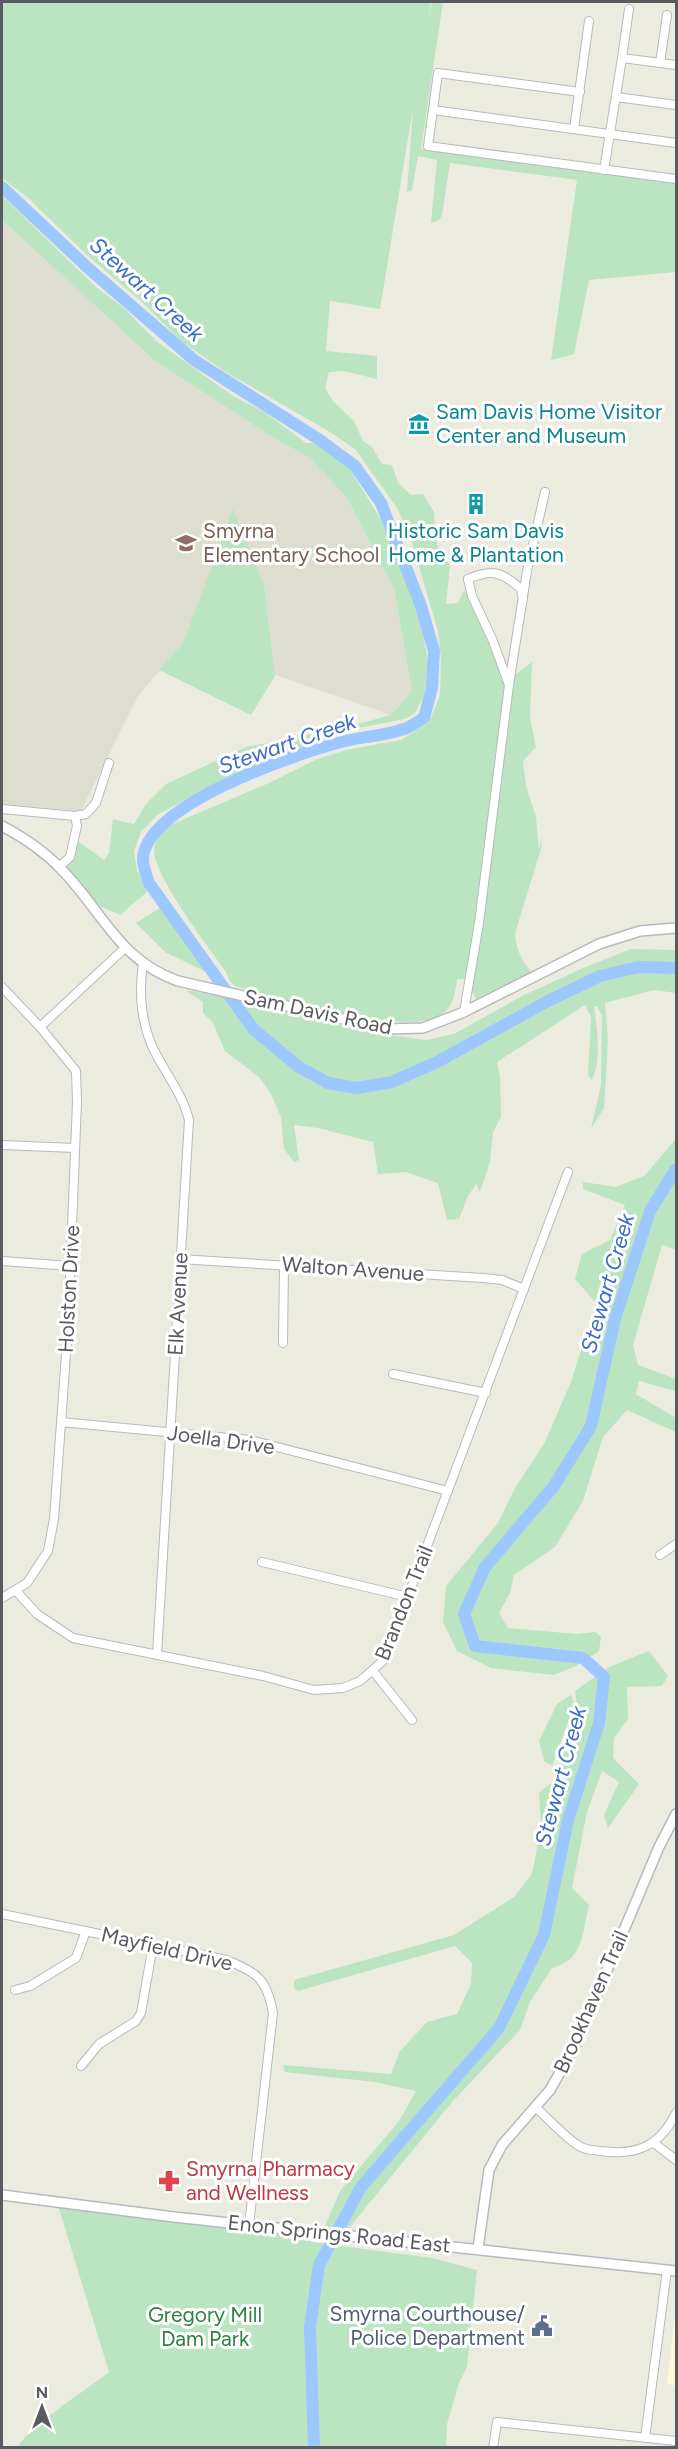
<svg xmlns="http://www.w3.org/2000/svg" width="678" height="2449" font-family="Figtree,sans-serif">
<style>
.commercial{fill:#fffad2}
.education{fill:#deded0}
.green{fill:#bbe5c0}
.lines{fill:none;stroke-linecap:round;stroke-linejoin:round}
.river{stroke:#9dc7ff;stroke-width:12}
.minor-casing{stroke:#b8b9bf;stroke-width:10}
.tertiary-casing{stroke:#b8b9bf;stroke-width:12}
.minor{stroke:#fff;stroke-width:8}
.tertiary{stroke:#fff;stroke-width:9}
.labels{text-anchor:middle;stroke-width:6;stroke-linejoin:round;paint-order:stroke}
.culture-label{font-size:21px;fill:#0d838f;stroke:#fff;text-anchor:start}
.education-label{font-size:21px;fill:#785e54;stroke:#fff;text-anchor:start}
.street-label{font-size:21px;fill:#595b61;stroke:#fff}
.health-label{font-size:21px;fill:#be3a42;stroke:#fff;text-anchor:start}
.service-label{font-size:21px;fill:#4e5e75;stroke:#fff;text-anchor:end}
.park-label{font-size:21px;fill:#308140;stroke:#fff}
.water-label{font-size:22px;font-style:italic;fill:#3c6dc5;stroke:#fff}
</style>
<rect width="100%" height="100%" fill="#ecebe0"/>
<polygon class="commercial" points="676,2304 676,2385 667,2384"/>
<polygon class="education" points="2,220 154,360 275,439 310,458 347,498 394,589 412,691 391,715 183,643 138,696 81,811 2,804"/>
<g class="green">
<path d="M2,2H431L428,21L432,2H443L421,149L676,182V272L589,280L574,354L551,360L577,180L450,163L442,215L439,220L431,223L437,160L418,156L412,190L407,192L413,108L380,309L330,301L326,351L377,356V379L343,371L329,372L325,388L333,401L354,421L363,441L372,447L382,464L392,465L398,483L411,495L423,494L434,512L437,545L450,566L446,604L458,603L464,590C478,609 501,658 504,681C507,701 502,722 498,741L504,736L509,685L515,675L532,662L530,718L536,747L523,761L526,786L536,817L539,850L542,836L541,849L515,933C516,949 521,959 531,972L476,999L472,991L471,980L457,979C455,995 453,1010 437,1017C399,1035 277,999 235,986L229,980L226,972C209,947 153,876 154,849C155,839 161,833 168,826L269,783L315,760L346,750L401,740L429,722L440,695L441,659L438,631L410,536L397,508L356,450L330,432L224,371L181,341L144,304L89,257L27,197L2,178Z"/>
<polygon points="2,196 96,287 125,309 156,341 233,396 264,412 306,443 319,443 348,466 381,520 416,601 423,633 429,668 424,696 415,713 405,719 342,731 207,788 157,815 141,832 134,851 137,870 147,892 120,915 100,906 66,866 79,842 104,860 109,853 113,819 134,824 146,804 166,784 246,747 339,729 391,715 412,691 394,589 347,498 310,458 275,439 154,360 2,220"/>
<polygon points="233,509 264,585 275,676 251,715 159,670 183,643"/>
<polygon points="160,908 206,972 165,952 136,923"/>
<path d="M631,949L676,950V993L654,990L605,1003L608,1040L604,1108L591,1129L601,1085L602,1016L597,1006L594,1007C597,1029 602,1059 592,1080L588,1075L591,1017L585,1005L497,1062L500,1076L501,1117L493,1132L490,1162L480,1192L476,1184L468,1196L459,1219L447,1220L438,1183L405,1172L378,1174L373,1142L318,1128L294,1125L299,1160L294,1162L284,1149L281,1117L271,1094L259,1077L225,1051L213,1023L203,1013V1002L185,990L239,999L368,1032L426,1040L454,1034L522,996L583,968Z"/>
<polygon points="676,1139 676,1250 662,1245 633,1345 638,1365 676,1379 676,1391 639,1381 636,1394 676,1418 676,1432 627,1410 603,1437 583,1501 555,1547 514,1575 510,1593 499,1613 508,1628 577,1634 595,1632 601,1637 599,1651 576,1666 554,1675 491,1668 457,1651 443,1622 446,1586 498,1523 515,1488 544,1444 571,1382 596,1303 575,1279 582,1254 610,1240 625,1205 583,1189 583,1182 616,1187 644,1176"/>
<path d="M649,1651L668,1676L662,1686L627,1687L628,1719L614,1738L613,1758L639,1784L608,1828L604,1815L619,1782L602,1771L587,1812L572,1888L589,1905C582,1933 584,1960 552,1968L530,2002L520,2030L453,2101L349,2228L325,2226L340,2191L399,2121L416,2091L375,2082L285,2072L283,2065L391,2074L400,2051L427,2022L457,2014L471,1984L472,1963L455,1946L298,1991L294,1988V1980L454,1935L514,1897L532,1874L541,1827L539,1793L556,1779C560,1750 581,1721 575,1691L609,1667Z"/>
<polygon points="571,1695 574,1702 572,1711 552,1766 544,1761 539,1741 557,1704"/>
<path d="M57,2202L310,2232L311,2242L432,2258L477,2270L467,2367L459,2383L447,2424L446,2447L18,2448C27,2427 88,2389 109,2372Z"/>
</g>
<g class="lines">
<g class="river">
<path d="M2,187L88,268L194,360L320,440L355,466L381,503L421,606L434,651L432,688L424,718C418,721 411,727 404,729C384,736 361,737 341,742C296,754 143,805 143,860C143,867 147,876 149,883L254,1030L299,1067L328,1083L357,1088L392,1082L437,1062L548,1001L600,976L639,967L676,968"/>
<polyline points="314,2448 310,2327 319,2265 361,2187 499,2028 544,1935 568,1820 599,1723 604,1677 583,1658 475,1646 464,1614 485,1567 554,1486 591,1426 615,1319 650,1211 676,1169"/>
</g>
<defs>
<g id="minor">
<polyline points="622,58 629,9"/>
<polyline points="660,63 667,15"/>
<polyline points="580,92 438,73 428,146 676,179"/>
<polyline points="616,97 676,105"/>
<polyline points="433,110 676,143"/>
<polyline points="574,129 589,21"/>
<polyline points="604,170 622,58 676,65"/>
<path d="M523,599L521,589C501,571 492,569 468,579L472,596L493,641L509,685L527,571L545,492"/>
<polyline points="2,809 75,816 86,814 96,803 109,763"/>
<polyline points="59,867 70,857 77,826 75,816"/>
<path d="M143,964C138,995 142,1029 157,1056C169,1078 183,1096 189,1120L157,1655"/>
<polyline points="2,987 40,1027 76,1071 77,1102 68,1327 54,1519 48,1551 27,1583 2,1598"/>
<polyline points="464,1012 479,923 509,685"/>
<polyline points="40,1027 125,948"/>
<polyline points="2,1145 75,1148"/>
<polyline points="179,1259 483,1278 502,1280 524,1289"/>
<polyline points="2,1261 70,1266"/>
<polyline points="283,1343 284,1265"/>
<polyline points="393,1374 486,1393"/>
<polyline points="61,1422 250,1440 448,1491"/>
<polyline points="660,1555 676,1544"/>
<polyline points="262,1562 408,1597"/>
<polyline points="16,1591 37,1614 73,1638 263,1676 314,1690 343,1688 360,1681 384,1660 568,1172"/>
<polyline points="373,1671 412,1720"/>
<path d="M2,1914L226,1960C257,1972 267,1979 273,2013L249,2225"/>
<polyline points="15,1990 30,1986 76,1958 86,1931"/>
<polyline points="81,2066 99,2044 136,2021 141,2013 153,1945"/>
<path d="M535,2107C547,2117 568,2141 581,2147C586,2150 594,2150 600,2151C637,2156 660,2146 676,2113"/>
<polyline points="654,2143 676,2160"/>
<polyline points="645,2438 667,2270"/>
<polyline points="493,2448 497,2422 676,2441"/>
</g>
<g id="tertiary">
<path d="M2,826C23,837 44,851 61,869C102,910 118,960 178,981L387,1029L423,1028L464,1012L599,944L640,931L676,928"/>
<polyline points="2,2195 174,2217 676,2271"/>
<polyline points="478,2248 489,2170 502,2145 550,2090 575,2046 659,1847 676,1814"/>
</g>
</defs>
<use href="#minor" class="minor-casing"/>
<use href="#tertiary" class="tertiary-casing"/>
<use href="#minor" class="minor"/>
<use href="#tertiary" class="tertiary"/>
</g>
<defs>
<symbol id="museum-bare" viewBox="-9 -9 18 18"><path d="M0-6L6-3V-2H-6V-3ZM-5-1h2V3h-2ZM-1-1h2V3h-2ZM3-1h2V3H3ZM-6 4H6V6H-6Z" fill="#0f9aa8" stroke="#fff" stroke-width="2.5" paint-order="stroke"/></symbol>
<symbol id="building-bare" viewBox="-9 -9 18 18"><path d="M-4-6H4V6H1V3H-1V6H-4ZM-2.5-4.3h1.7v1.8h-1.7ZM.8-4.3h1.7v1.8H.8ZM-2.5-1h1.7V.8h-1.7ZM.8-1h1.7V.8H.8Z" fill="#0f9aa8" stroke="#fff" stroke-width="2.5" paint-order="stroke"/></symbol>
<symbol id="school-bare" viewBox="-9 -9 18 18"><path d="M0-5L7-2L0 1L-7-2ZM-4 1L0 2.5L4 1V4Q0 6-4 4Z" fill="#8d6e63" stroke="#fff" stroke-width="2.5" paint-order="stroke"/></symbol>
<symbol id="pharmacy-bare" viewBox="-9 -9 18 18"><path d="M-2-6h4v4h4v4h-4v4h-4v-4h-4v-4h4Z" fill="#e0444e" stroke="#fff" stroke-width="2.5" paint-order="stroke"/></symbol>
<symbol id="civic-bare" viewBox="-9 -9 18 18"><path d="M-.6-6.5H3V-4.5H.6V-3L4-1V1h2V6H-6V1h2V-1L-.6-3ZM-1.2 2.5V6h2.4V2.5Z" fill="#5c6f8a" stroke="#fff" stroke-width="2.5" paint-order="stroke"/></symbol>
</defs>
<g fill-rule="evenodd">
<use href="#museum-bare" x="404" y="409" width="30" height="30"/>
<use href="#building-bare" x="461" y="489" width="30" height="30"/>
<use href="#school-bare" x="171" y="528" width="30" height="30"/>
<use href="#pharmacy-bare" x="154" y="2166" width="30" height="30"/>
<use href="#civic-bare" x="527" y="2311" width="30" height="30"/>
</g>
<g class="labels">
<g class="culture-label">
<text x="436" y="419">Sam Davis Home Visitor<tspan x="436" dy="24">Center and Museum</tspan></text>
<text x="476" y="538" text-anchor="middle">Historic Sam Davis<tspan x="476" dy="24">Home &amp; Plantation</tspan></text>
</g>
<g class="education-label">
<text x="203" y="538">Smyrna<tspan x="203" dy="24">Elementary School</tspan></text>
</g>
<g class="street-label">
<text transform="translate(318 1012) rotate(12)" y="7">Sam Davis Road</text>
<text transform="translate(353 1269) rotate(4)" y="7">Walton Avenue</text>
<text transform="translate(69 1289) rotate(-87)" y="7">Holston Drive</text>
<text transform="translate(178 1304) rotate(-87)" y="7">Elk Avenue</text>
<text transform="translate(221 1440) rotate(8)" y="7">Joella Drive</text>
<text transform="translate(404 1603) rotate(-68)" y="7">Brandon Trail</text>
<text transform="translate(167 1949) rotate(13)" y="7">Mayfield Drive</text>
<text transform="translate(591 2002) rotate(-66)" y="7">Brookhaven Trail</text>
<text transform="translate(339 2234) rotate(6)" y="7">Enon Springs Road East</text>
</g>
<g class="health-label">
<text x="186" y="2176">Smyrna Pharmacy<tspan x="186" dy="24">and Wellness</tspan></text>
</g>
<g class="service-label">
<text x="525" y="2321">Smyrna Courthouse/<tspan x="525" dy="24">Police Department</tspan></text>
</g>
<g class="park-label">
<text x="205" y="2322">Gregory Mill<tspan x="205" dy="24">Dam Park</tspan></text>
</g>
<g class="water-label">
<text transform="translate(147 289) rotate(42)" y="8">Stewart Creek</text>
<text transform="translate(287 743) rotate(-19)" y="8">Stewart Creek</text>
<text transform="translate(607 1283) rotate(-74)" y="8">Stewart Creek</text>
<text transform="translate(560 1776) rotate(-75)" y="8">Stewart Creek</text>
</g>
</g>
<rect width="678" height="2449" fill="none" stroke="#595b61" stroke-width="6"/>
<g transform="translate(42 2407)" stroke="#ffffff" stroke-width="4.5" paint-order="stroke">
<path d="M0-4.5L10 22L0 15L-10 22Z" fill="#595b61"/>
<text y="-9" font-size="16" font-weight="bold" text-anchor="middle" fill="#595b61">N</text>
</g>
</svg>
